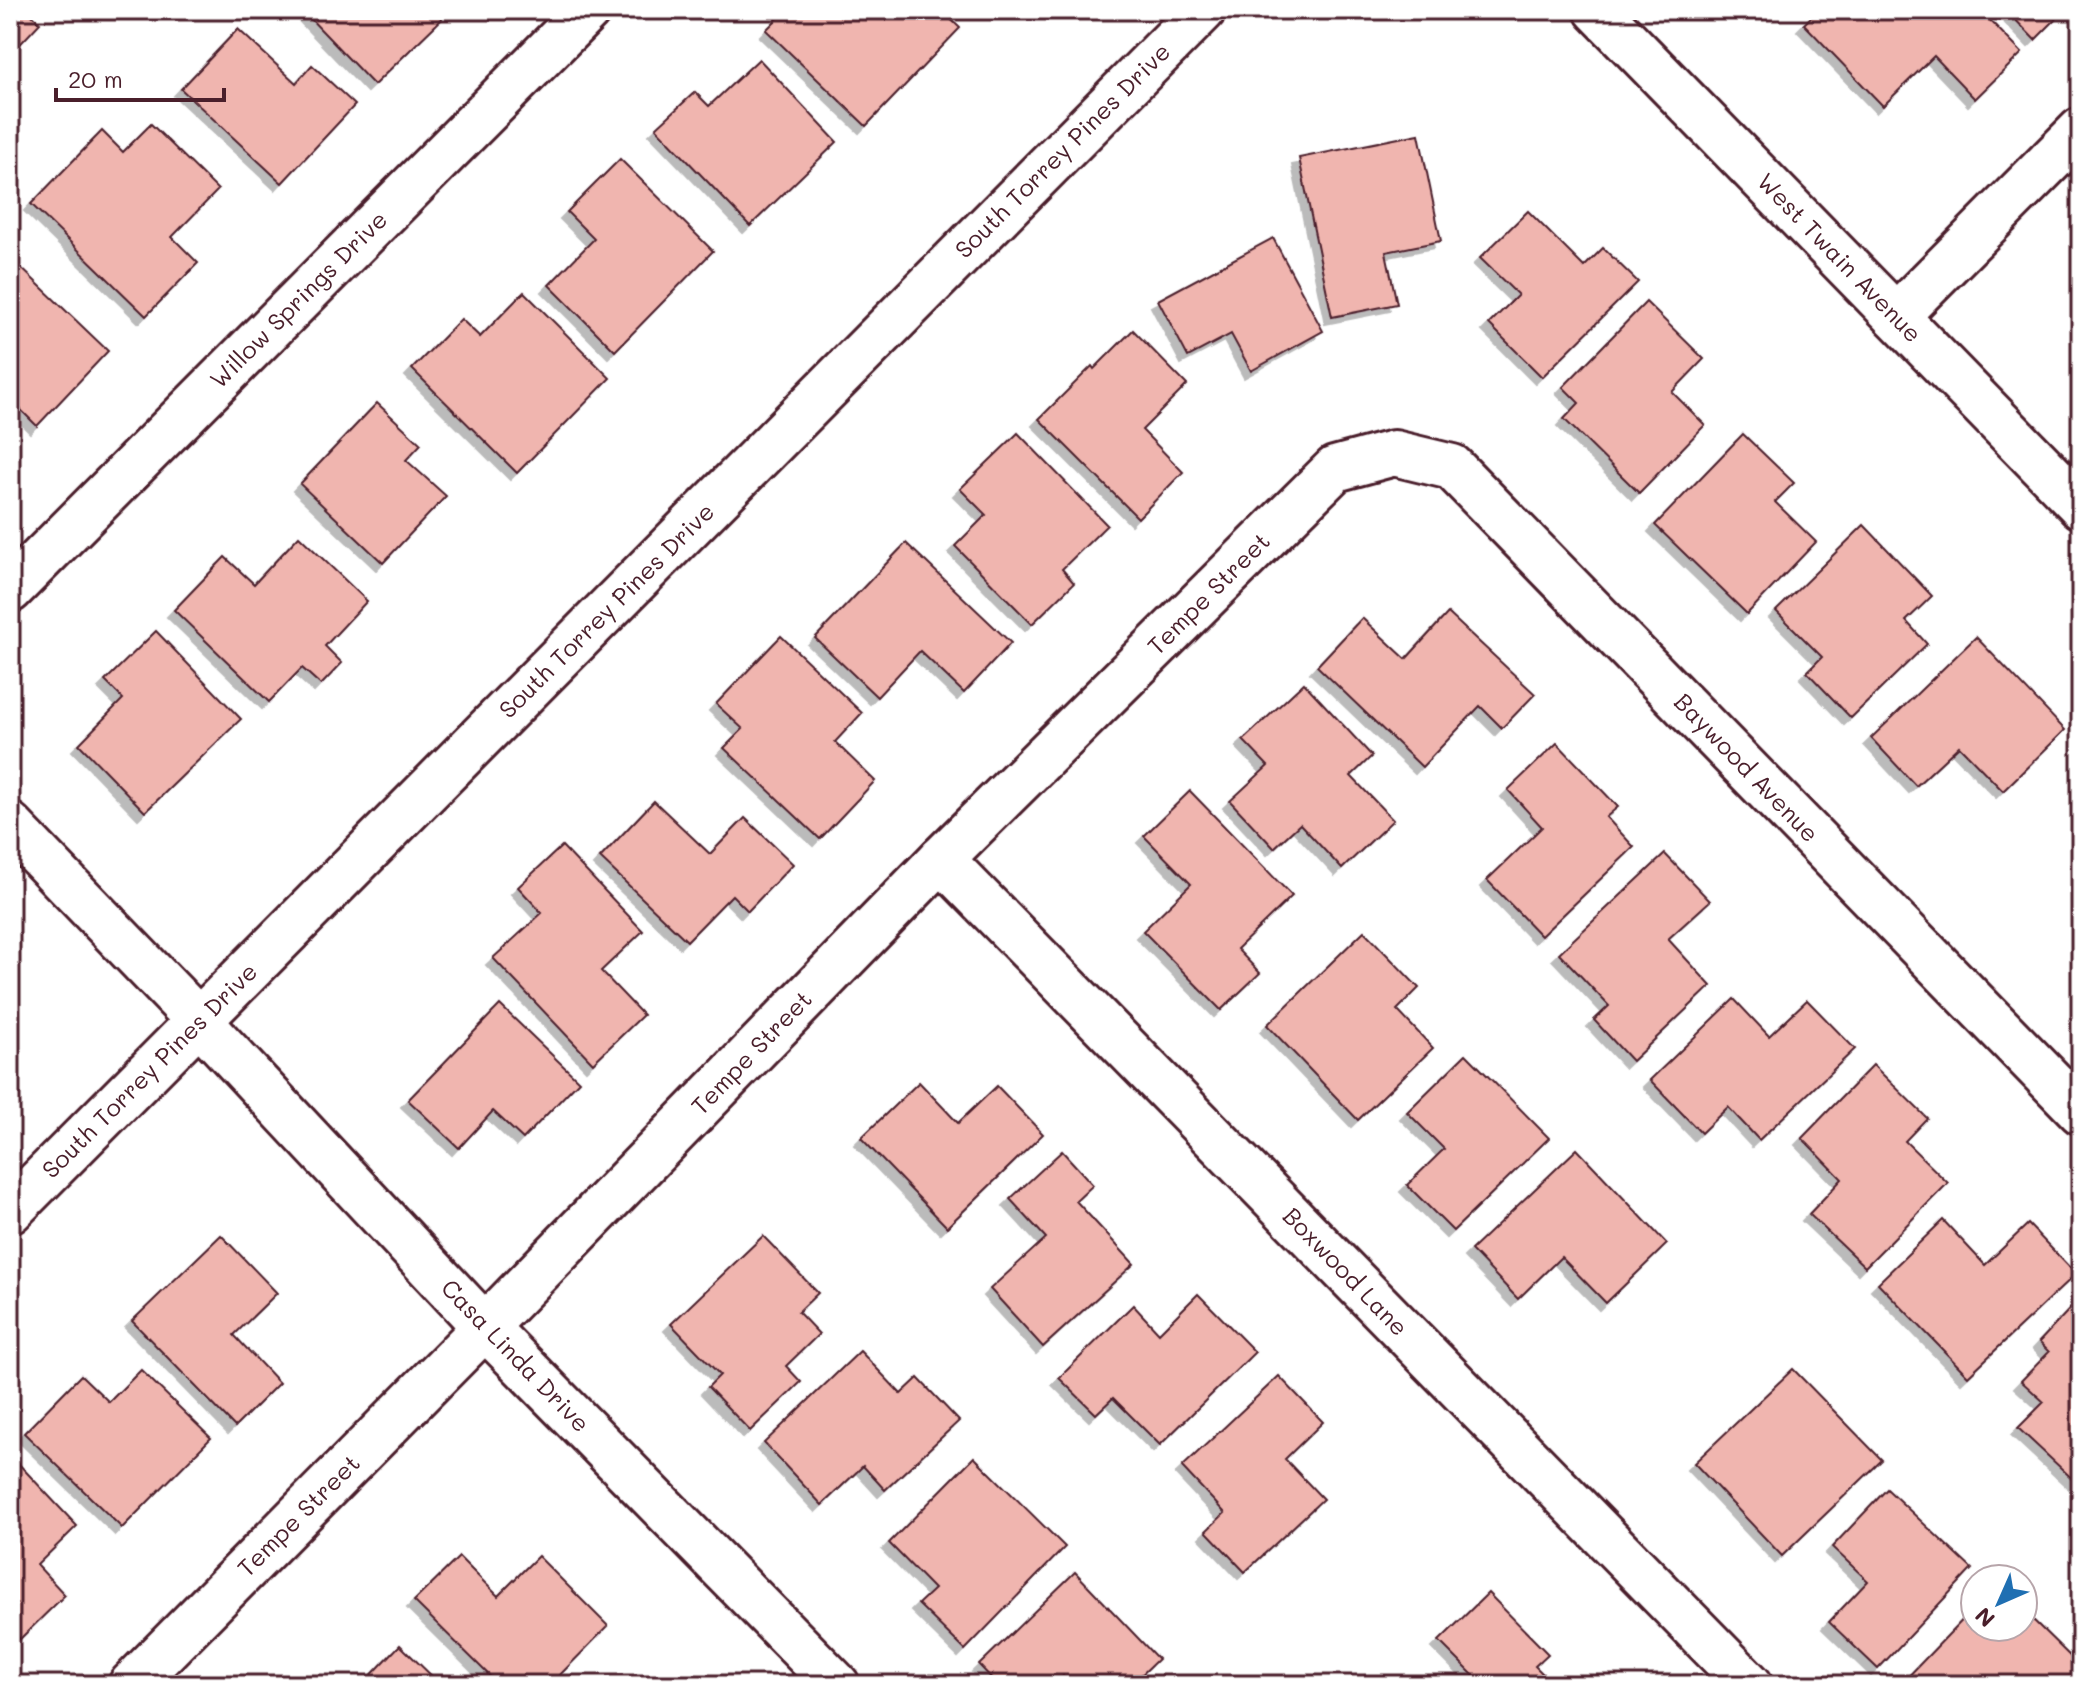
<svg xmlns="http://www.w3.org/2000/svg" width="2091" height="1695" font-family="Mali,sans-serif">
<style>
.building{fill:#f0b5af;stroke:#4a1f2b;stroke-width:2;filter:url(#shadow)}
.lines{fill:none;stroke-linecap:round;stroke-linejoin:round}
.street-casing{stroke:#4a1f2b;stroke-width:50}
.secondary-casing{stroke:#4a1f2b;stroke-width:50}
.street{stroke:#fff;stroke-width:44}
.secondary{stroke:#fff;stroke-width:44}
.labels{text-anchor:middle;stroke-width:7;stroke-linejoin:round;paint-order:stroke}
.street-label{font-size:24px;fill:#4a1f2b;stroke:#fff}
</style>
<defs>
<filter id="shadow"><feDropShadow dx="-7" dy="7" stdDeviation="0" flood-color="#0004"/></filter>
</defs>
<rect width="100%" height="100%" fill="#fff"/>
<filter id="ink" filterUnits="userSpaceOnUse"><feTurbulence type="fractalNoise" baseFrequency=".0125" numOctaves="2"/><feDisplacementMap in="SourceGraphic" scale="16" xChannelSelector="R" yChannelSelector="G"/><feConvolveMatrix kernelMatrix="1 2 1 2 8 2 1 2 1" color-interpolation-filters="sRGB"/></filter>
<g filter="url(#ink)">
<g class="building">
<polygon points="10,10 27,10 40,23 10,55"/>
<polygon points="302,10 433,10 442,19 374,85"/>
<polygon points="786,10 941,10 960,28 866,126 766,30"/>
<polygon points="1818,10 1980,10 2022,53 1975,99 1934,56 1883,106 1804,24"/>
<polygon points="2006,10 2065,10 2035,40"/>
<polygon points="238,29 296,83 312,65 355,105 282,183 181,89"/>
<polygon points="759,59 837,142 750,226 656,128 695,92 709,106"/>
<polygon points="151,124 218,190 172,237 198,263 146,316 31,204 102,131 123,152"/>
<polygon points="1419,134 1441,241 1386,252 1397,304 1332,317 1299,158"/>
<polygon points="620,159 713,251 615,351 549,285 594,239 567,212"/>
<polygon points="1528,211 1584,267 1603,248 1638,282 1542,377 1489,324 1518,295 1480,258"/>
<polygon points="1273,238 1323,331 1251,371 1231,334 1188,357 1158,300"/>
<polygon points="14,261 108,351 37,426 10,399 10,265"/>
<polygon points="524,292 610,378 517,473 412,369 461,319 480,337"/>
<polygon points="1646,302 1704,359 1672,392 1705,425 1639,493 1564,419 1579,403 1563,387"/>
<polygon points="1133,330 1187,385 1142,430 1183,472 1138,518 1039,419 1092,366 1094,369"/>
<polygon points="377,403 421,444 406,460 446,496 383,563 300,484"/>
<polygon points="1018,433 1107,525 1062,569 1074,583 1032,624 955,546 986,515 960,489"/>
<polygon points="1743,434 1794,483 1775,502 1816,542 1747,614 1655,525"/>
<polygon points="1864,525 1932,596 1906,621 1927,644 1851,718 1807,672 1822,657 1776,611"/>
<polygon points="299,536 367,601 325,646 342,663 321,685 302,668 269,702 174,610 225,557 254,584"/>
<polygon points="906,543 1011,643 964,693 920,651 877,697 815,638"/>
<polygon points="1448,613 1535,694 1502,728 1480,706 1422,767 1317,666 1362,618 1406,659"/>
<polygon points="156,631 241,719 145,812 79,744 123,699 105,681"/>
<polygon points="781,636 862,713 835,742 875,781 820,839 724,748 743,729 716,704"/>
<polygon points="1976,637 2065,730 2003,791 1959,746 1916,786 1871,738"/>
<polygon points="1304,683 1372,756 1351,776 1393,820 1342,869 1300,824 1274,848 1230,801 1268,766 1243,740"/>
<polygon points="1557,743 1618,807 1606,817 1634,847 1541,936 1487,880 1542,827 1508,790"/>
<polygon points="1190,791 1292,896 1237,949 1260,973 1221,1010 1143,931 1191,884 1144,836"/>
<polygon points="654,801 710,854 745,818 793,864 748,911 732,895 687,941 600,858"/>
<polygon points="562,846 643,931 601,971 643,1015 593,1063 493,958 542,913 518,887"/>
<polygon points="1665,854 1710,901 1668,939 1711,986 1632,1061 1594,1020 1609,1006 1559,953"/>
<polygon points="1364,931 1419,988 1397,1010 1433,1048 1358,1120 1267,1025"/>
<polygon points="1734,999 1769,1036 1807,1000 1855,1049 1759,1140 1728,1107 1701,1133 1650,1080"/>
<polygon points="500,1005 579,1081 523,1139 493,1111 459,1148 408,1100"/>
<polygon points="1466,1054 1549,1138 1453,1231 1407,1185 1444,1149 1407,1112"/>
<polygon points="1873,1065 1927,1118 1905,1141 1948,1183 1865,1267 1809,1214 1842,1179 1802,1138"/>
<polygon points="919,1082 958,1123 997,1086 1043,1134 947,1227 861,1138"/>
<polygon points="1577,1149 1667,1244 1606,1303 1561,1257 1518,1299 1471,1250"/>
<polygon points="1062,1151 1093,1185 1076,1201 1134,1264 1043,1347 990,1289 1046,1238 1010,1199"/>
<polygon points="1943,1220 1985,1265 2028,1224 2076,1274 1968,1376 1878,1283"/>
<polygon points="221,1235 277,1293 234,1335 279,1383 235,1427 132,1321"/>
<polygon points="763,1236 818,1293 798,1312 819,1334 786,1366 801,1382 750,1431 708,1387 720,1375 671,1324"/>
<polygon points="1198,1294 1255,1352 1160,1445 1113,1398 1096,1414 1059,1378 1133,1305 1159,1333"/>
<polygon points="2081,1297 2081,1482 2079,1485 2018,1428 2044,1402 2021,1381 2049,1352 2039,1342"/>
<polygon points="860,1351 901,1394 918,1378 959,1421 885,1490 863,1466 822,1505 764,1443"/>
<polygon points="1793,1369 1882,1460 1782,1556 1694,1463"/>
<polygon points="141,1370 211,1438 122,1528 24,1433 81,1375 109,1402"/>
<polygon points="1279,1376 1323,1422 1285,1459 1323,1499 1245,1572 1206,1531 1225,1513 1182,1467"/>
<polygon points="974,1457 1065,1547 965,1650 918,1604 934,1589 889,1543"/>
<polygon points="15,1460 77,1526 37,1565 65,1595 20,1639 10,1629 10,1464"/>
<polygon points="1887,1489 1972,1569 1878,1669 1829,1622 1868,1581 1832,1547"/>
<polygon points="538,1556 608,1626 550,1685 499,1685 414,1601 459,1557 498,1596"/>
<polygon points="1075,1572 1158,1659 1131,1685 1071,1685 1063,1676 1054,1685 998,1685 979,1665"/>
<polygon points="1488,1593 1548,1654 1535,1666 1554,1685 1466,1685 1475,1677 1439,1641"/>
<polygon points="1975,1607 1975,1627 2023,1627 2023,1610 2081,1667 2081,1685 1900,1685"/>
<polygon points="400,1645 441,1685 362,1685"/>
</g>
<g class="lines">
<defs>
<g id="street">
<polyline points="1896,316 2081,130"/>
<polyline points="10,590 588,10"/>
<polyline points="10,825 200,1022 485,1327 837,1685"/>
<polyline points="941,859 1750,1685"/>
<polyline points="131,1685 485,1327 941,859 1335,469 1394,453 1452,467 2081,1112"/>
</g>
<g id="secondary">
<polyline points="1597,10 2081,506"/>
<polyline points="10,1211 1203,10"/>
</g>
</defs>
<use href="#street" class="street-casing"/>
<use href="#secondary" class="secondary-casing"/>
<use href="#street" class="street"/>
<use href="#secondary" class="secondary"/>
</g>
</g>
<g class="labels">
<g class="street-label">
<text transform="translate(1063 151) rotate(-45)" y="8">South Torrey Pines Drive</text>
<text transform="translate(1839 258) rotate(46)" y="8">West Twain Avenue</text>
<text transform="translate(299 300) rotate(-45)" y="8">Willow Springs Drive</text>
<text transform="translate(1209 594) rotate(-45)" y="8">Tempe Street</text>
<text transform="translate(607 611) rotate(-45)" y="8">South Torrey Pines Drive</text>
<text transform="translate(1746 768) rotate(46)" y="8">Baywood Avenue</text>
<text transform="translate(752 1053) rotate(-46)" y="8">Tempe Street</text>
<text transform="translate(150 1071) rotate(-45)" y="8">South Torrey Pines Drive</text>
<text transform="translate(1345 1272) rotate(46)" y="8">Boxwood Lane</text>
<text transform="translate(515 1356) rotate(46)" y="8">Casa Linda Drive</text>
<text transform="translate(299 1516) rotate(-45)" y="8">Tempe Street</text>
</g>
</g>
<rect width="2091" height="1695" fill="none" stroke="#fff" stroke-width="40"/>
<rect x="20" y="20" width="2051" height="1655" fill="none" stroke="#4a1f2b" stroke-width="3" filter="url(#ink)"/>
<g transform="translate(1999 1603) rotate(225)"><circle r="38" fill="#ffffff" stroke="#b7a5aa" stroke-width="2"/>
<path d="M0-6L14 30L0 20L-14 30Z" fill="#1f6fb2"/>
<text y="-12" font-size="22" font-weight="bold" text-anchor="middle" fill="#4a1f2b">N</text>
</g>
<path d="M56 88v12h168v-12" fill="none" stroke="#4a1f2b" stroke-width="4"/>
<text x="68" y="88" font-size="24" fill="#4a1f2b" stroke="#ffffff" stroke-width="6" paint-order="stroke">20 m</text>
</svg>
